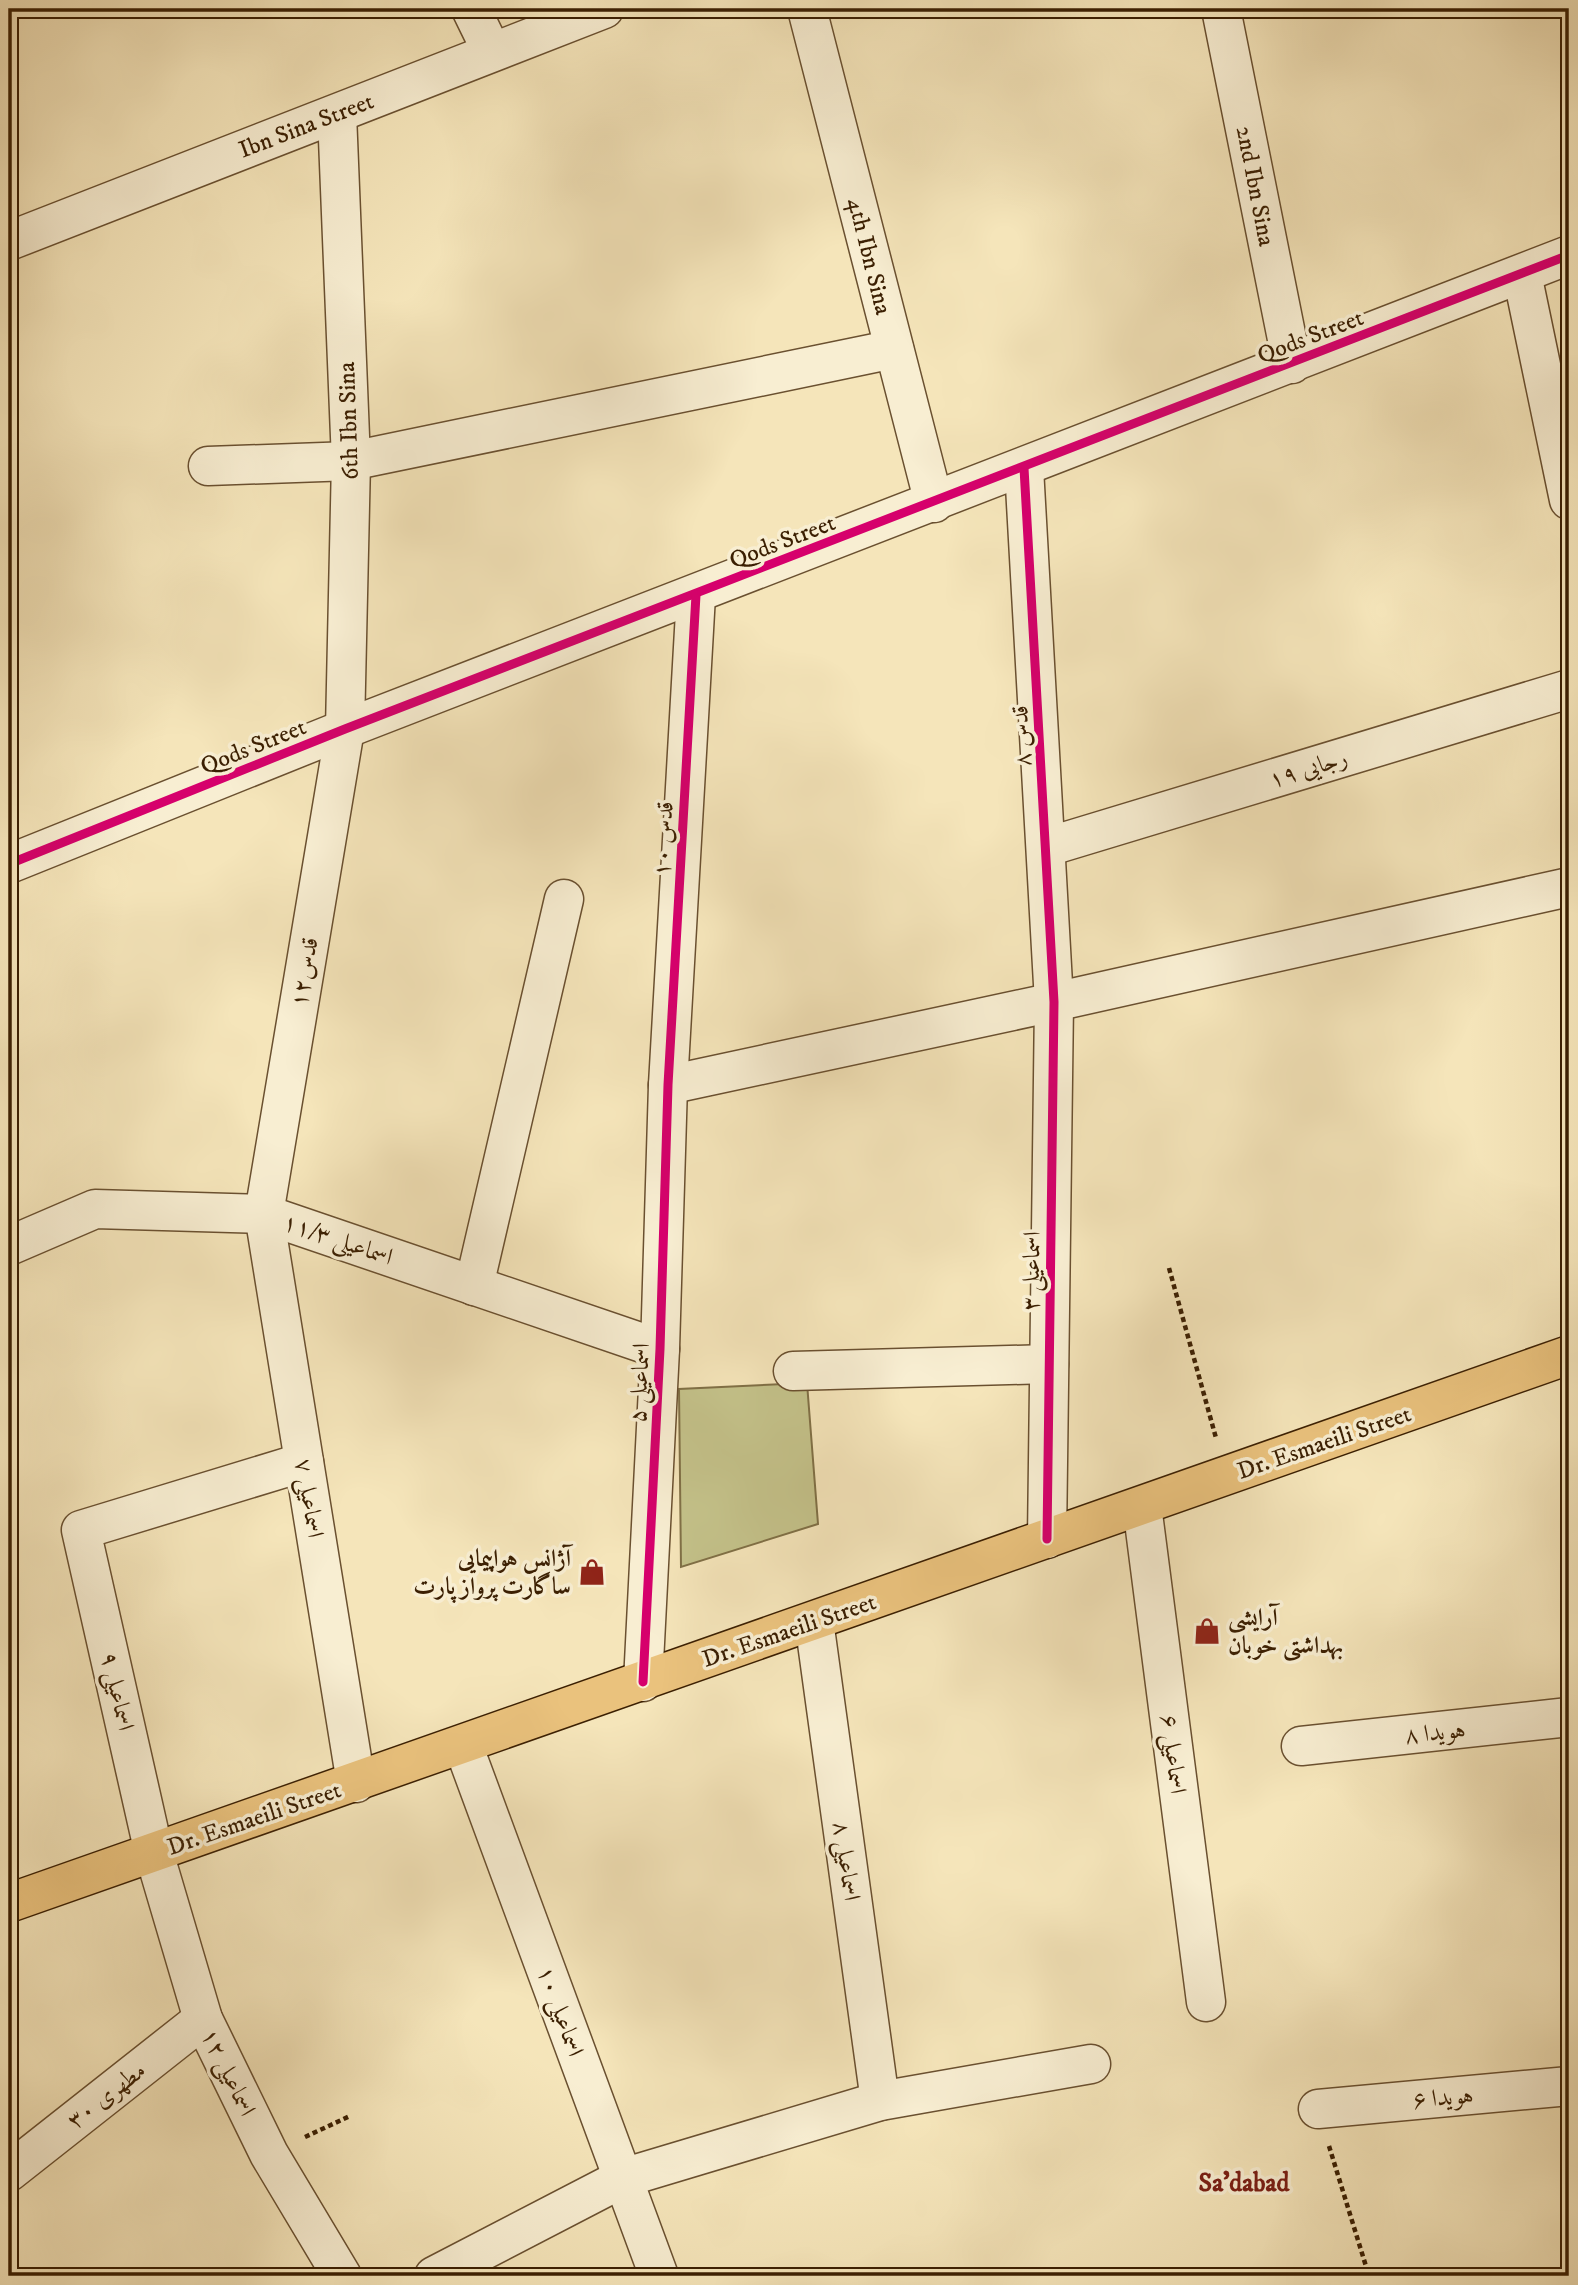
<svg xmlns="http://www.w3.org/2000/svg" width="1578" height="2285" font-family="'IM FELL DW Pica',Amiri,serif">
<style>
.green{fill:#c4c28a;stroke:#807046;stroke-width:2}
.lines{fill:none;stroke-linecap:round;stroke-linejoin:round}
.minor-casing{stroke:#6a5030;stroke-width:41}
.major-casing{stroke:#3b1f02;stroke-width:41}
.path{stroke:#3b1f02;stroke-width:4.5;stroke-dasharray:5 3.5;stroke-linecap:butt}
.minor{stroke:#f8eed2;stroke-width:38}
.major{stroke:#eac27d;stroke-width:38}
.cycleway-casing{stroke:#f8eed2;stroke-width:13}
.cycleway{stroke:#d6006c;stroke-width:9}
.labels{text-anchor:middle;stroke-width:7;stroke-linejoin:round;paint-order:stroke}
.street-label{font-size:24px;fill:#3b1f02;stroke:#f8eed2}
.poi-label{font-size:24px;font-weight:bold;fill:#3b1f02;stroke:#f8eed2;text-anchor:end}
.neighbourhood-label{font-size:26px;font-weight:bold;fill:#7a1f14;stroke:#f8eed2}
</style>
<rect width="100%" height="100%" fill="#f5e5ba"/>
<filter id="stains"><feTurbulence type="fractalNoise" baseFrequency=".00286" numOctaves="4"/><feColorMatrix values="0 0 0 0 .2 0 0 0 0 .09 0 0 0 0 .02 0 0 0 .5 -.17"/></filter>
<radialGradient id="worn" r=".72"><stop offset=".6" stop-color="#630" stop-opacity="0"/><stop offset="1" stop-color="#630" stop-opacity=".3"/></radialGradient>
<polygon class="green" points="807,1383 818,1524 681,1567 679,1389"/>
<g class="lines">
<defs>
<g id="minor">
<polyline points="471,9 492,52"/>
<polyline points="807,9 934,503"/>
<polyline points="1221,9 1292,364"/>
<polyline points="337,114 351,461 345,729 264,1214 356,1783"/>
<polyline points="9,241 604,9"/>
<polyline points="1522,274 1569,500"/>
<polyline points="208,466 351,461 894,349"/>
<polyline points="1024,468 1054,1002 1047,1539"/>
<polyline points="1047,847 1569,689"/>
<polyline points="9,864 345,729 1569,255"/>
<polyline points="668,1085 1054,1002 1569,887"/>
<polyline points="9,1246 95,1209 264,1214 660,1349"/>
<polyline points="474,1286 564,899"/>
<polyline points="793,1371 1049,1364"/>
<polyline points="304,1462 81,1530 154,1853 203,2019 269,2154 342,2276"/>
<polyline points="1142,1506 1206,2002"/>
<polyline points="814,1621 880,2101"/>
<polyline points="643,1682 660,1349 668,1085 696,595"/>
<polyline points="463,1745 659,2276"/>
<polyline points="1301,1746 1569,1717"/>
<polyline points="1318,2109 1569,2086"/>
<polyline points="9,2172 203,2019"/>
<polyline points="434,2276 623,2178 880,2101 1091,2064"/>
</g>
<polyline id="major" points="9,1903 1569,1355"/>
</defs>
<use href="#minor" class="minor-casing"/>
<use href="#major" class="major-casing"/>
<g class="path">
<polyline points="1169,1268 1216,1438"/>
<polyline points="305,2137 350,2116"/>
<polyline points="1329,2146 1369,2276"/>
</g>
<use href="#minor" class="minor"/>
<use href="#major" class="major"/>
<defs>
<g id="cycleway">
<polyline points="1024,468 1054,1002 1047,1539"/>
<polyline points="9,864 345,729 1569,255"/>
<polyline points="643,1682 660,1349 668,1085 696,595"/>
</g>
</defs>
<use href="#cycleway" class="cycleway-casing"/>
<use href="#cycleway" class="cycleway"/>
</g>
<defs>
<symbol id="shop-bare" viewBox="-9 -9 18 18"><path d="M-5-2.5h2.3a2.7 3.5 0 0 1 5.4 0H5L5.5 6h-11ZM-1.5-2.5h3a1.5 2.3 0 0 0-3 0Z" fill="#8f2418" stroke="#f8eed2" stroke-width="2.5" paint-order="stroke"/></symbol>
</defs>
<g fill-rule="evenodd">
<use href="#shop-bare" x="573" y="1553" width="38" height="38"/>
<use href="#shop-bare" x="1188" y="1612" width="38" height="38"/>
</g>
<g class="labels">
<g class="street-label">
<text transform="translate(306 125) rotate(-21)" y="8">Ibn Sina Street</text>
<text transform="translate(1256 186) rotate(79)" y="8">2nd Ibn Sina</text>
<text transform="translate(870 256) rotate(76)" y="8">4th Ibn Sina</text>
<text transform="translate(1310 336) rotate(-21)" y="8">Qods Street</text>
<text transform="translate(348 421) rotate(-92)" y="8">6th Ibn Sina</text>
<text transform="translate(782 541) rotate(-21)" y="8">Qods Street</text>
<text transform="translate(1021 736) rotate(-93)" y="8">قدس ۸</text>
<text transform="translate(253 746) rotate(-22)" y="8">Qods Street</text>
<text transform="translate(1308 768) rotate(-17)" y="8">رجایی ۱۹</text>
<text transform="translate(663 839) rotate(-87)" y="8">قدس ۱۰</text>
<text transform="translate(304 972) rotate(-80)" y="8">قدس۱۲</text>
<text transform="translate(338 1239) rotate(19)" y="8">اسماعیلی ۱۱/۳</text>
<text transform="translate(1031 1271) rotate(-89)" y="8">اسماعیلی ۳</text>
<text transform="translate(639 1383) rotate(-87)" y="8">اسماعیلی ۵</text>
<text transform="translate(1324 1442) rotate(-19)" y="8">Dr. Esmaeili Street</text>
<text transform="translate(310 1498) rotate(81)" y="8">اسماعیلی ۷</text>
<text transform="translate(789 1630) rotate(-19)" y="8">Dr. Esmaeili Street</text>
<text transform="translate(118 1691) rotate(77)" y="8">اسماعیلی ۹</text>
<text transform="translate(1435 1732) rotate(-6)" y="8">هویدا ۸</text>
<text transform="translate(1174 1754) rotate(83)" y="8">اسماعیلی ۶</text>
<text transform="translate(254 1818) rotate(-19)" y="8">Dr. Esmaeili Street</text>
<text transform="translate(847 1861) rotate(82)" y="8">اسماعیلی ۸</text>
<text transform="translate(561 2011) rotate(70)" y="8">اسماعیلی ۱۰</text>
<text transform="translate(229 2072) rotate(64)" y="8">اسماعیلی ۱۲</text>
<text transform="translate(106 2095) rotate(-38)" y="8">مطهری ۳۰</text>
<text transform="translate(1443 2097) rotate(-5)" y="8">هویدا ۶</text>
</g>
<g class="poi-label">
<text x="571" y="1566">آژانس هواپیمایی<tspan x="571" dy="28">ساگارت پرواز پارت</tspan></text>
<text x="1228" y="1625" text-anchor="start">آرایشی<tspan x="1228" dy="28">بهداشتی خوبان</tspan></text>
</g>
<g class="neighbourhood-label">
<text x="1244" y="2191">Sa'dabad</text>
</g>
</g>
<rect width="1578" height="2285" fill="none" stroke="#f5e5ba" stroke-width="35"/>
<rect x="10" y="10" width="1557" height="2264" fill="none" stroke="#3b1f02" stroke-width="3.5"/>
<rect x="18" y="18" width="1543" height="2250" fill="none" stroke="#3b1f02" stroke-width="2"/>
<rect width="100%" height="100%" filter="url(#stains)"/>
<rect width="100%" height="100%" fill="url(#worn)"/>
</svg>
